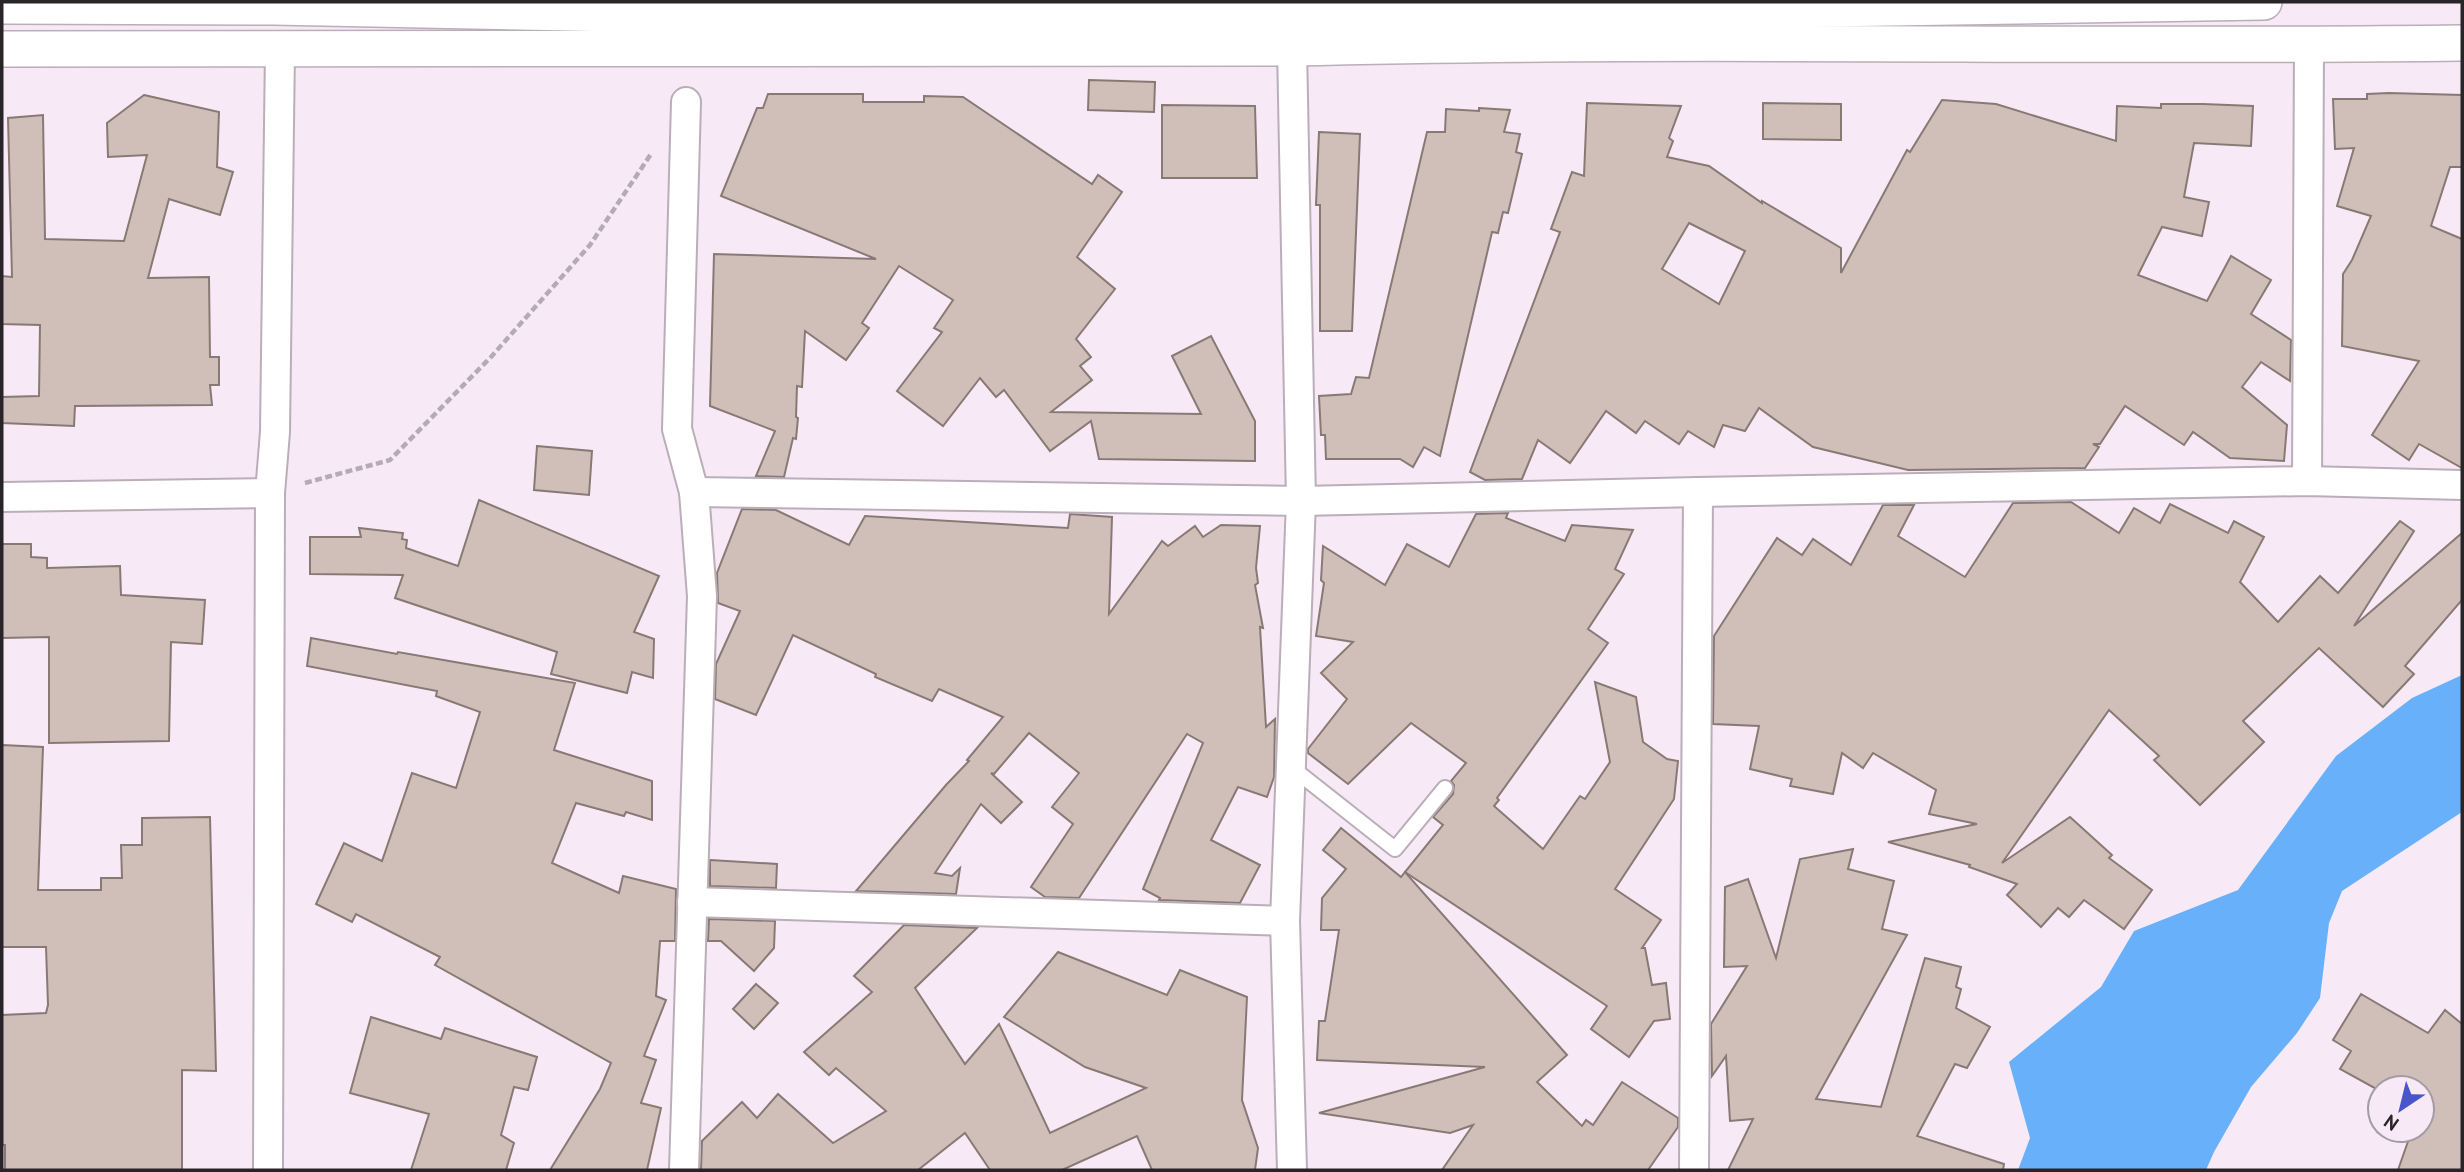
<svg xmlns="http://www.w3.org/2000/svg" width="2464" height="1172" font-family="'PT Sans',sans-serif">
<style>
.water{fill:#68b0fa}
.building{fill:#d0bfb9;stroke:#897974;stroke-width:2;fill-rule:evenodd}
.lines{fill:none;stroke-linecap:round;stroke-linejoin:round}
.service-casing{stroke:#baaeb9;stroke-width:18}
.minor-casing{stroke:#baaeb9;stroke-width:32}
.tertiary-casing{stroke:#baaeb9;stroke-width:38}
.path{stroke:#b5abb4;stroke-width:4.5;stroke-dasharray:7 3.5;stroke-linecap:butt}
.service{stroke:#fff;stroke-width:14}
.minor{stroke:#fff;stroke-width:28}
.tertiary{stroke:#fff;stroke-width:35}
</style>
<rect width="100%" height="100%" fill="#f7eaf6"/>
<polygon class="water" points="2462,675 2462,812 2342,891 2329,923 2320,998 2297,1033 2251,1087 2214,1152 2206,1170 2018,1170 2030,1138 2009,1062 2101,987 2134,931 2238,890 2336,756 2412,698"/>
<g class="building">
<polygon points="1089,80 1155,82 1154,112 1088,110"/>
<polygon points="2389,93 2462,95 2462,167 2450,167 2431,226 2462,239 2462,468 2419,444 2409,460 2372,435 2419,361 2342,346 2343,274 2352,260 2371,216 2337,206 2354,148 2335,149 2333,99 2367,99 2367,94"/>
<polygon points="768,94 863,94 863,102 924,102 924,96 963,97 1092,184 1098,175 1122,192 1077,257 1115,289 1076,339 1091,357 1080,366 1092,380 1051,412 1201,414 1172,356 1211,336 1255,421 1255,461 1099,459 1091,421 1050,451 1004,390 996,397 980,378 943,426 897,391 942,332 934,328 953,300 899,266 862,323 869,328 846,360 805,331 802,387 797,386 796,417 798,418 796,439 793,438 784,477 756,476 775,431 710,406 714,254 876,259 721,196 757,108 763,108"/>
<polygon points="144,95 219,112 217,167 233,172 220,215 169,199 148,278 209,277 210,357 219,357 219,385 210,385 212,405 75,406 74,426 2,423 2,397 39,396 40,325 2,324 2,276 12,277 8,118 43,115 45,239 124,241 147,155 108,157 107,123"/>
<path d="M1942,100L1996,104L2116,141L2117,106L2161,108V104H2203L2253,106L2251,146L2194,143L2184,197L2209,202L2202,236L2162,227L2138,275L2207,301L2231,256L2271,280L2251,314L2291,340L2290,381L2261,362L2242,387L2287,425L2284,461L2230,458L2193,432L2184,445L2125,406L2100,444H2093L2099,447L2085,468L1908,470L1813,447L1759,408L1745,431L1723,425L1714,447L1688,431L1679,444L1645,421L1636,433L1606,411L1570,463L1538,440L1522,479L1485,480L1470,472L1560,232L1551,229L1572,172L1584,176L1587,103L1681,106L1669,138L1673,141L1667,157L1709,166L1762,203V201L1841,248V273L1907,150L1910,152ZM1689,223L1745,251L1719,304L1662,269Z"/>
<polygon points="1763,103 1841,104 1841,140 1763,139"/>
<polygon points="1162,105 1255,106 1257,178 1162,178"/>
<polygon points="1479,108 1510,110 1504,132 1520,134 1516,152 1522,154 1508,213 1503,212 1498,233 1492,232 1440,456 1424,447 1413,467 1400,459 1326,459 1325,435 1321,435 1319,396 1351,394 1356,377 1369,378 1427,132 1445,132 1446,109 1479,111"/>
<polygon points="1319,132 1360,134 1352,331 1320,331 1320,205 1316,205"/>
<polygon points="537,446 592,451 589,495 534,490"/>
<polygon points="479,500 659,576 634,632 654,639 653,678 632,672 627,693 551,674 557,652 395,598 403,575 310,574 310,537 361,537 359,528 403,533 402,539 407,540 406,548 458,566"/>
<polygon points="2071,502 2119,533 2134,508 2160,523 2170,504 2228,533 2234,521 2264,537 2240,582 2278,622 2320,576 2338,593 2400,521 2414,531 2354,626 2462,533 2462,600 2405,666 2414,674 2383,707 2319,648 2243,721 2264,742 2200,805 2154,760 2159,756 2109,710 2002,863 2070,817 2112,855 2109,858 2152,890 2124,929 2084,900 2069,917 2058,908 2041,927 2007,895 2017,884 1969,867 1970,865 1888,842 1977,824 1929,814 1936,790 1873,753 1863,768 1842,753 1833,794 1790,786 1792,779 1750,769 1759,726 1713,724 1714,636 1777,538 1802,555 1813,539 1851,565 1883,505 1914,505 1898,536 1965,577 2013,503"/>
<polygon points="742,509 776,510 849,545 865,516 1068,528 1070,514 1112,517 1109,614 1162,541 1168,546 1195,526 1203,537 1221,525 1260,526 1256,568 1258,583 1255,585 1263,628 1260,627 1266,727 1275,719 1274,777 1267,797 1238,787 1211,840 1260,865 1240,903 1159,900 1160,898 1143,889 1203,743 1187,734 1079,898 1045,897 1031,887 1073,824 1052,807 1079,773 1029,733 994,774 991,773 1022,802 1001,823 981,804 935,873 952,876 960,868 956,894 856,891 946,785 969,761 967,760 1003,717 939,689 932,701 875,677 876,674 793,635 756,715 715,699 716,664 740,611 718,603 717,573"/>
<polygon points="1508,513 1506,518 1565,541 1572,525 1633,530 1615,569 1624,574 1588,629 1608,643 1497,798 1499,800 1494,806 1543,849 1580,796 1585,799 1610,762 1595,682 1636,697 1643,742 1667,759 1678,761 1674,799 1615,889 1661,920 1642,948 1645,948 1652,985 1666,983 1670,1019 1654,1021 1629,1057 1591,1029 1607,1006 1405,872 1443,825 1433,817 1453,794 1454,785 1451,781 1466,763 1411,723 1348,784 1308,753 1308,749 1347,699 1321,673 1353,642 1316,636 1324,583 1321,580 1323,546 1385,585 1407,544 1449,567 1476,514"/>
<polygon points="2,544 31,544 31,557 47,558 47,568 120,566 121,595 205,600 202,644 171,642 169,741 49,743 49,637 2,638"/>
<polygon points="311,638 397,654 398,652 575,683 554,750 652,781 652,820 626,812 624,816 576,803 552,863 619,893 623,876 676,889 675,941 660,941 656,996 666,1000 644,1056 656,1060 641,1103 661,1108 647,1170 550,1170 600,1089 611,1063 435,965 440,957 356,914 352,922 316,904 344,843 382,861 412,773 456,788 480,712 436,696 437,691 307,666"/>
<polygon points="2,745 43,747 38,890 101,890 101,878 122,878 121,845 142,845 142,818 210,817 216,1071 182,1070 182,1170 5,1170 5,1145 2,1145 2,1015 46,1013 48,1005 46,947 2,947"/>
<polygon points="1341,828 1401,877 1405,872 1567,1055 1537,1082 1582,1126 1586,1120 1593,1125 1622,1082 1678,1118 1678,1127 1648,1170 1442,1170 1473,1125 1450,1133 1319,1113 1485,1067 1317,1060 1319,1021 1325,1021 1339,930 1321,930 1322,898 1346,869 1323,850"/>
<polygon points="1853,849 1848,869 1894,881 1882,929 1907,935 1816,1099 1881,1107 1925,958 1961,967 1956,987 1961,989 1956,1008 1990,1027 1967,1068 1955,1064 1917,1136 2004,1164 2003,1170 1728,1170 1753,1119 1730,1121 1726,1056 1712,1076 1711,1024 1747,966 1724,967 1725,887 1748,879 1776,958 1800,859"/>
<polygon points="710,860 777,864 776,888 710,886"/>
<polygon points="709,919 775,921 774,948 754,971 721,941 708,941"/>
<polygon points="904,925 977,928 915,988 965,1064 999,1024 1050,1133 1146,1088 1085,1067 1004,1017 1058,952 1167,995 1180,970 1247,997 1242,1100 1258,1148 1255,1170 1152,1170 1137,1136 1062,1170 990,1170 965,1133 918,1170 701,1170 702,1141 742,1102 757,1118 778,1094 833,1143 886,1111 836,1068 829,1075 804,1052 872,992 854,976"/>
<polygon points="756,984 778,1003 754,1029 733,1009"/>
<polygon points="2361,994 2428,1033 2445,1010 2462,1024 2462,1170 2398,1170 2412,1130 2422,1130 2422,1088 2380,1088 2380,1091 2340,1069 2351,1051 2333,1040"/>
<polygon points="371,1017 441,1039 445,1028 537,1057 528,1090 514,1087 501,1135 514,1143 506,1170 411,1170 429,1114 350,1093"/>
</g>
<g class="lines">
<defs>
<polyline id="service" points="1291,767 1395,849 1445,788"/>
<g id="minor">
<polyline points="1292,48 1301,501 1285,921 1292,1170"/>
<polyline points="2307,481 2309,45"/>
<polyline points="694,492 1301,501 1698,492 2307,481 2462,485"/>
<polyline points="2,497 270,493"/>
<polyline points="692,902 1285,921"/>
<polyline points="268,1170 270,493 275,432 280,49"/>
<polyline points="684,1170 702,596 694,492 677,429 686,102"/>
<polyline points="1694,1170 1698,492"/>
</g>
<g id="tertiary">
<polyline points="2,6 273,7 762,17 1505,14 2264,2"/>
<path d="M2,49L1292,48C1682,38 2072,48 2462,43"/>
</g>
</defs>
<use href="#service" class="service-casing"/>
<use href="#minor" class="minor-casing"/>
<use href="#tertiary" class="tertiary-casing"/>
<polyline class="path" points="305,483 390,460 491,357 590,245 651,154"/>
<use href="#service" class="service"/>
<use href="#minor" class="minor"/>
<use href="#tertiary" class="tertiary"/>
</g>
<rect width="2464" height="1172" fill="none" stroke="#282428" stroke-width="7"/>
<g transform="translate(2401 1109) rotate(215)"><circle r="33" fill="#f7eaf6" stroke="#a49ba4" stroke-width="2"/>
<path d="M0-5L12 26L0 18L-12 26Z" fill="#4955ca"/>
<text y="-10" font-size="19" font-weight="bold" text-anchor="middle" fill="#282428">N</text>
</g>
</svg>
